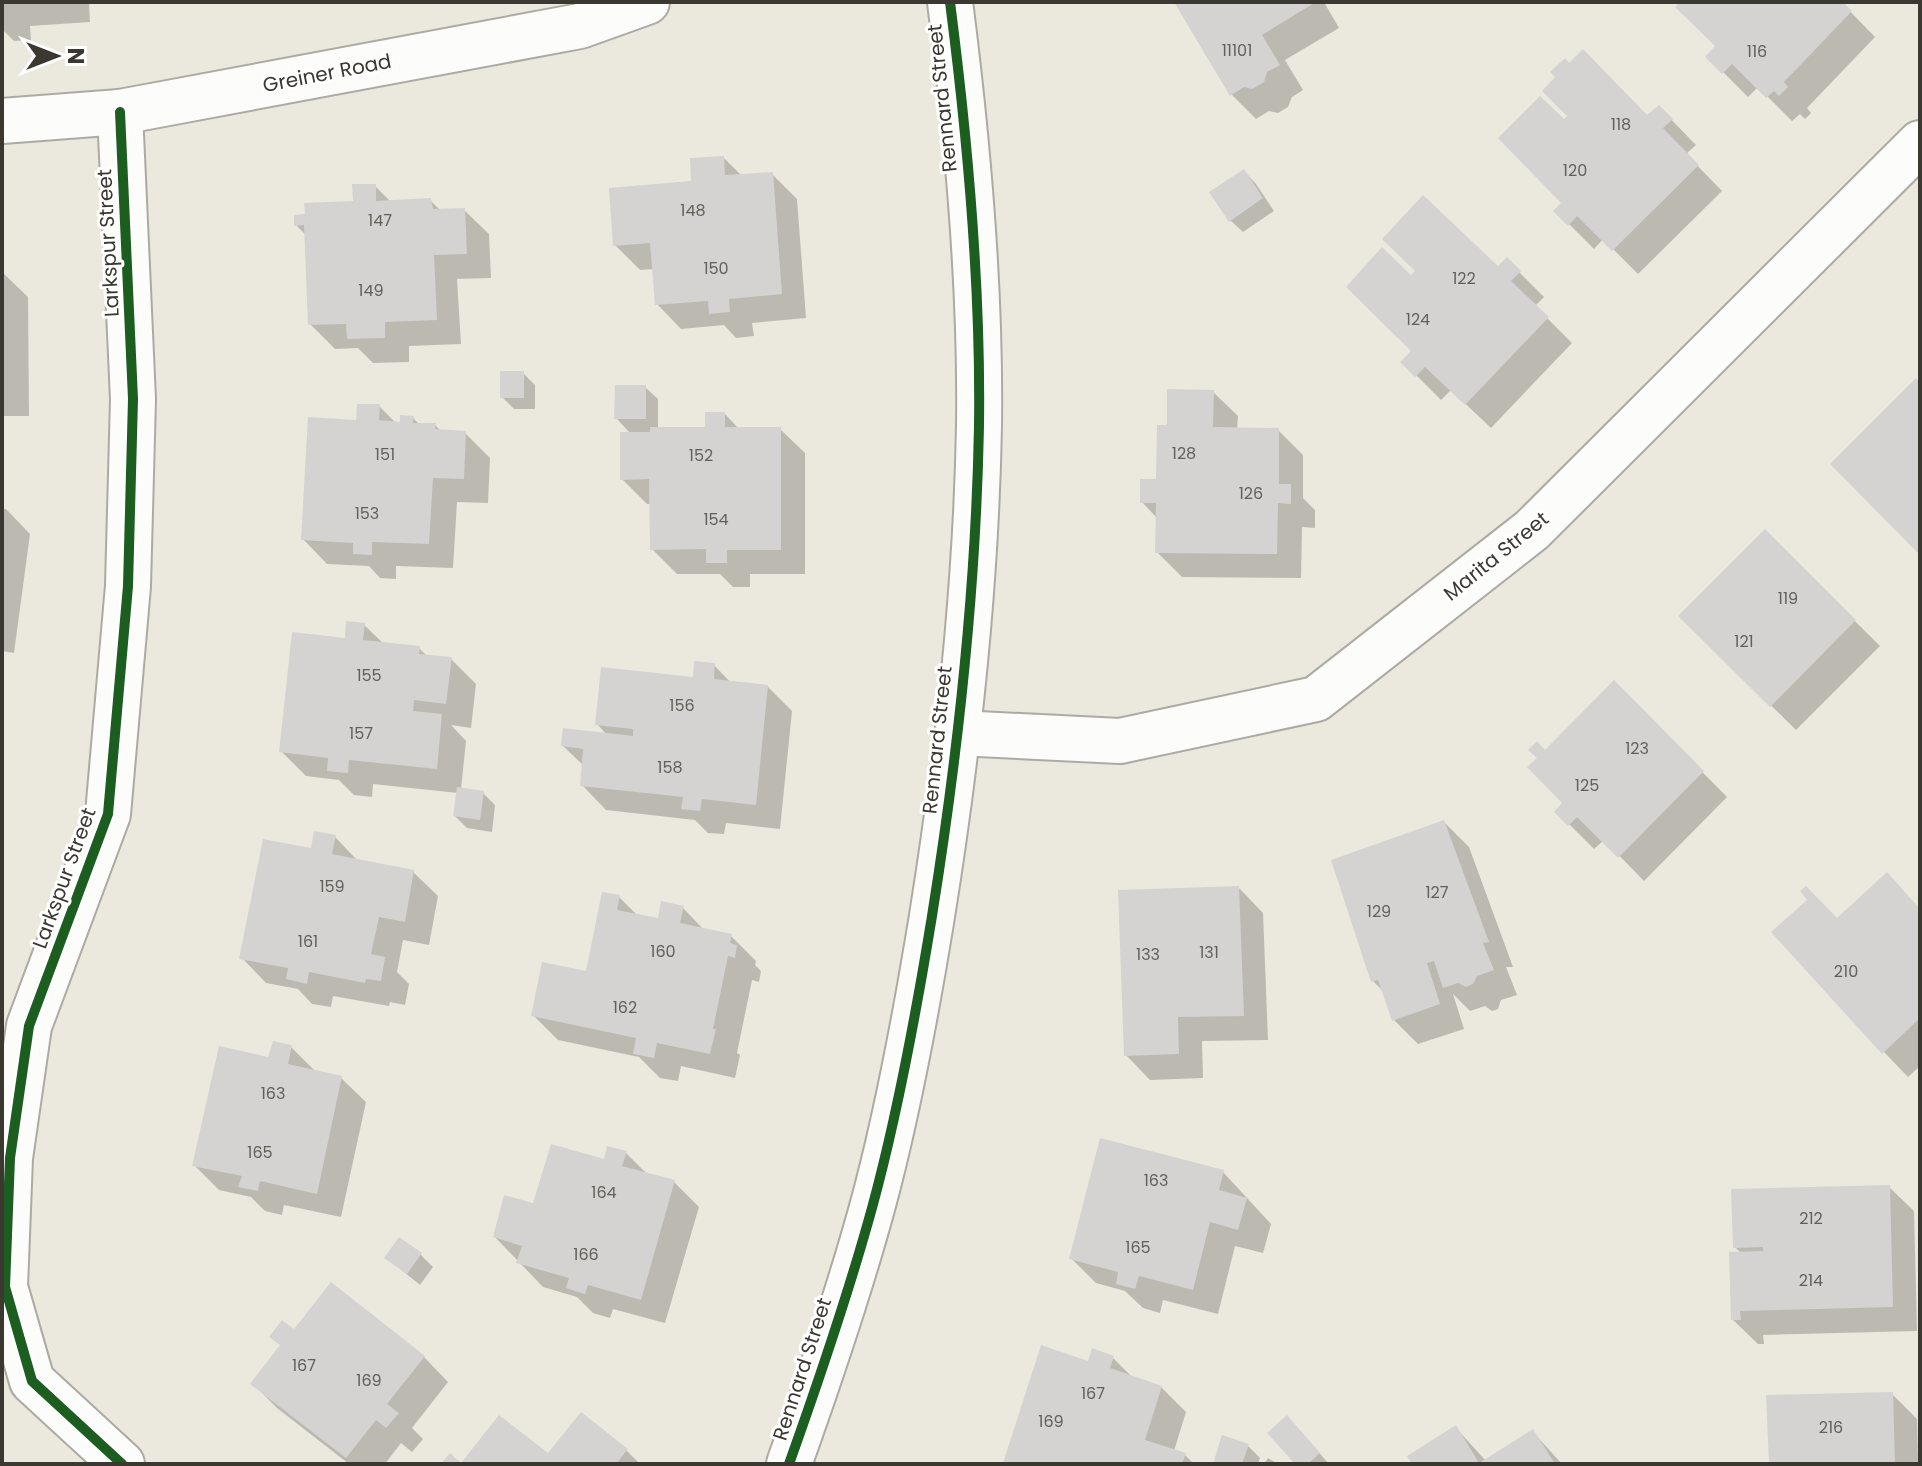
<svg xmlns="http://www.w3.org/2000/svg" width="1922" height="1466" font-family="Poppins,sans-serif">
<style>
.shadow{fill:#0003}
.building{fill:#d4d3d2}
.lines{fill:none;stroke-linecap:round;stroke-linejoin:round}
.minor-casing{stroke:#acaaa3;stroke-width:48}
.minor{stroke:#fcfcfa;stroke-width:44}
.cycleway-casing{stroke:#fff;stroke-width:15}
.cycleway{stroke:#1b5e20;stroke-width:10}
.labels{text-anchor:middle;stroke-width:6;stroke-linejoin:round;paint-order:stroke}
.number-label{font-size:16px;fill:#61605a}
.street-label{font-size:20px;fill:#3a3831;stroke:#fff}
</style>
<rect width="100%" height="100%" fill="#ebe8de"/>
<g class="shadow">
<polygon points="2,2 104,2 104,3 89,3 90,22 30,26 31,40 14,41 2,29"/>
<polygon points="1176,2 1324,2 1339,28 1285,60 1303,90 1292,97 1288,107 1278,113 1269,111 1256,119 1231,94"/>
<polygon points="1683,2 1841,2 1875,37 1807,108 1811,113 1805,119 1800,114 1792,121 1758,87 1748,97 1708,57 1717,46"/>
<polygon points="1659,107 1696,145 1686,154 1722,191 1638,274 1603,239 1594,249 1556,211 1564,203 1564,122 1647,118"/>
<polygon points="724,158 742,176 772,174 797,199 806,318 752,323 754,336 736,338 724,325 681,329 657,304 654,269 640,270 615,245"/>
<polygon points="1244,171 1256,184 1274,211 1243,232 1230,220"/>
<polygon points="375,186 391,202 431,201 441,211 464,210 489,234 491,278 457,279 461,344 409,346 409,362 373,363 358,348 335,349 310,324 306,235 296,225 355,203"/>
<polygon points="1507,260 1544,297 1535,306 1572,343 1491,428 1451,390 1441,400 1403,362 1414,351 1411,278 1418,271 1498,269"/>
<polygon points="2,272 28,297 29,416 2,416"/>
<polygon points="523,373 535,385 535,409 514,409 502,397"/>
<polygon points="645,387 658,399 658,429 707,429 725,414 739,429 780,429 805,453 805,574 750,574 750,587 733,587 720,574 677,574 652,549 652,504 647,504 622,479 631,434 616,418"/>
<polygon points="1213,392 1238,416 1237,430 1278,430 1303,455 1303,498 1315,510 1315,528 1302,527 1301,578 1182,577 1157,552 1157,518 1142,502 1158,481 1168,427"/>
<polygon points="379,406 396,423 413,418 420,425 435,425 441,431 465,433 490,458 488,503 457,502 453,568 396,566 396,579 380,578 369,566 327,564 303,539 358,422"/>
<polygon points="2,509 6,509 30,534 14,653 2,651"/>
<polygon points="1765,532 1880,646 1796,730 1681,616"/>
<polygon points="364,625 384,644 419,648 428,657 451,659 476,684 471,728 451,725 466,741 461,789 483,793 495,805 492,832 467,828 455,816 458,793 373,784 372,797 354,795 339,780 306,776 281,751 346,640"/>
<polygon points="714,665 731,683 767,686 792,711 780,829 726,823 724,834 708,833 695,820 606,810 582,785 583,765 563,746 607,735 597,724 695,679"/>
<polygon points="1614,683 1727,797 1644,881 1604,840 1594,849 1557,812 1565,803 1539,758"/>
<polygon points="1444,822 1469,847 1513,967 1506,967 1517,995 1501,1000 1498,1009 1492,1011 1485,1006 1470,1011 1453,994 1464,1029 1418,1044 1394,1020 1384,992 1373,981"/>
<polygon points="335,837 359,862 413,872 438,896 429,945 403,940 397,972 409,984 405,1005 390,1002 389,1006 333,996 331,1007 312,1004 298,989 266,983 242,958 313,851"/>
<polygon points="1239,888 1263,913 1268,1040 1202,1041 1203,1078 1150,1080 1126,1055"/>
<polygon points="619,897 639,917 659,921 683,908 705,931 731,936 756,961 755,965 761,971 759,982 752,980 737,1053 740,1055 735,1078 681,1066 678,1081 660,1078 639,1057 558,1040 533,1015 588,974"/>
<polygon points="1920,909 1920,1066 1908,1077 1884,1052 1838,921"/>
<polygon points="291,1047 316,1072 341,1078 366,1102 341,1217 284,1205 282,1215 265,1211 251,1197 219,1190 194,1165 270,1059"/>
<polygon points="626,1153 648,1175 674,1182 699,1207 665,1323 613,1309 610,1318 593,1313 577,1297 543,1287 495,1237 535,1206 606,1162"/>
<polygon points="1223,1172 1271,1224 1263,1253 1235,1246 1218,1314 1163,1300 1160,1313 1143,1308 1125,1291 1096,1283 1071,1258"/>
<polygon points="1889,1187 1914,1211 1917,1331 1763,1335 1764,1344 1758,1344 1733,1320 1742,1254 1735,1247"/>
<polygon points="420,1254 433,1267 420,1285 387,1258"/>
<polygon points="294,1332 424,1357 448,1382 412,1428 423,1439 412,1452 401,1443 385,1464 349,1464 277,1408 253,1384"/>
<polygon points="1113,1358 1133,1378 1161,1387 1186,1412 1174,1451 1185,1455 1194,1464 1006,1462"/>
<polygon points="1892,1394 1917,1419 1918,1464 1749,1464 1771,1463"/>
<polygon points="1456,1428 1486,1461 1533,1432 1562,1464 1414,1464"/>
<polygon points="1299,1430 1329,1464 1298,1464"/>
<polygon points="1248,1446 1260,1458 1258,1464 1215,1464"/>
<polygon points="626,1450 640,1464 463,1464 549,1456"/>
<polygon points="1268,1458 1278,1464 1264,1464"/>
</g>
<g class="building">
<polygon points="1174,2 1316,2 1262,35 1280,65 1267,72 1264,82 1252,89 1244,87 1230,96"/>
<polygon points="1680,2 1843,2 1852,11 1784,82 1788,87 1779,96 1774,91 1766,98 1732,64 1722,74 1705,57 1715,46 1675,7"/>
<polygon points="1583,49 1647,115 1659,105 1673,119 1663,128 1699,165 1612,251 1577,216 1568,226 1553,211 1561,203 1498,138 1540,96 1564,119 1567,116 1542,91 1555,77 1550,72 1565,58 1569,63"/>
<polygon points="724,156 725,175 773,172 782,294 729,299 730,312 709,314 708,301 655,305 650,243 613,246 609,188 691,181 690,158"/>
<polygon points="1244,169 1263,198 1229,222 1209,192"/>
<polygon points="352,184 376,184 376,201 431,198 433,209 465,208 467,254 434,255 437,320 385,322 385,338 347,339 346,324 308,325 304,225 294,226 294,215 305,214 304,203 353,201"/>
<polygon points="1423,195 1498,266 1507,257 1521,271 1511,281 1549,317 1465,405 1425,367 1415,377 1400,362 1411,351 1346,287 1382,247 1411,275 1415,271 1382,239"/>
<rect x="500" y="371" width="24" height="27"/>
<polygon points="1916,378 1920,383 1920,555 1830,464"/>
<polygon points="615,385 646,385 646,419 614,419"/>
<polygon points="1167,389 1214,390 1213,427 1279,428 1279,484 1291,484 1291,504 1278,503 1277,554 1155,553 1156,503 1140,503 1140,479 1156,479 1157,425 1167,425"/>
<polygon points="357,404 380,404 379,420 400,422 400,415 414,416 413,423 436,423 435,429 466,431 464,479 433,478 429,544 372,542 372,555 353,554 353,543 301,540 308,417 356,420"/>
<polygon points="705,412 725,412 725,427 781,427 781,550 727,550 727,563 706,563 706,549 650,550 649,479 620,480 620,432 650,432 650,427 705,427"/>
<polygon points="1765,529 1856,620 1770,707 1678,616"/>
<polygon points="346,621 365,623 363,640 420,646 419,654 452,657 446,704 414,700 413,711 442,714 437,769 349,760 348,773 327,771 328,758 279,752 292,632 345,638"/>
<polygon points="694,661 715,663 714,679 768,685 756,805 702,799 700,811 681,809 683,797 580,786 583,749 561,746 563,728 633,736 633,729 595,725 601,667 693,677"/>
<polygon points="1614,680 1704,771 1618,858 1577,817 1568,826 1554,812 1562,803 1527,767 1537,758 1528,750 1537,741 1545,750"/>
<polygon points="457,787 484,791 480,820 453,816"/>
<polygon points="1444,820 1489,942 1483,943 1494,970 1477,976 1473,984 1466,987 1458,983 1443,988 1434,961 1427,963 1440,1004 1392,1021 1378,980 1371,982 1331,860"/>
<polygon points="314,831 336,835 332,854 414,870 405,922 379,917 371,954 385,957 381,981 366,979 365,983 309,972 307,984 286,979 288,968 239,959 263,839 311,848"/>
<polygon points="1887,872 1920,909 1920,1018 1882,1054 1771,932 1807,900 1800,891 1806,886 1837,918"/>
<polygon points="1239,886 1244,1016 1178,1017 1179,1054 1124,1056 1118,890"/>
<polygon points="602,892 620,895 617,910 658,918 661,901 684,906 680,923 732,934 730,943 737,945 735,958 728,956 713,1029 716,1029 710,1054 657,1043 654,1058 633,1054 636,1038 531,1016 542,962 586,971"/>
<polygon points="273,1041 292,1045 288,1064 342,1076 317,1194 260,1181 258,1191 238,1187 242,1176 192,1166 219,1046 268,1057"/>
<polygon points="1100,1138 1224,1170 1219,1190 1247,1198 1238,1230 1210,1222 1193,1290 1139,1276 1135,1289 1116,1284 1118,1272 1069,1259"/>
<polygon points="551,1144 604,1159 607,1146 627,1151 622,1166 675,1180 641,1300 588,1285 585,1294 566,1288 569,1278 516,1263 522,1246 493,1237 504,1195 533,1203"/>
<polygon points="1890,1185 1893,1307 1740,1311 1741,1320 1731,1320 1729,1252 1763,1251 1763,1247 1733,1248 1731,1189"/>
<polygon points="399,1237 422,1253 407,1274 384,1258"/>
<polygon points="331,1282 425,1356 387,1404 399,1413 386,1428 376,1420 346,1458 250,1384 280,1345 269,1337 282,1320 294,1329"/>
<polygon points="1041,1345 1088,1361 1092,1348 1114,1356 1110,1368 1162,1386 1145,1440 1186,1453 1182,1464 1003,1463"/>
<polygon points="1893,1392 1895,1464 1769,1464 1766,1395"/>
<polygon points="581,1412 628,1449 616,1464 441,1464 450,1453 461,1463 499,1415 548,1453"/>
<polygon points="1287,1415 1320,1453 1308,1464 1295,1464 1267,1433"/>
<polygon points="1456,1425 1479,1463 1533,1429 1555,1464 1412,1464 1407,1456"/>
<polygon points="1222,1435 1249,1444 1242,1464 1213,1464"/>
</g>
<g class="lines">
<defs>
<g id="minor">
<polyline points="120,112 133,399 128,586 108,814 29,1026 10,1158 5,1287 32,1381 122,1464"/>
<polyline points="2,121 120,112 580,26 647,2"/>
<polyline points="958,733 1120,741 1316,699 1532,530 1920,143"/>
<path d="M789,1464C819,1380 848,1295 872,1208C898,1113 916,1014 932,916C958,754 976,590 979,426C981,285 968,142 950,2"/>
</g>
</defs>
<use href="#minor" class="minor-casing"/>
<use href="#minor" class="minor"/>
<defs>
<g id="cycleway">
<polyline points="120,112 133,399 128,586 108,814 29,1026 10,1158 5,1287 32,1381 122,1464"/>
<path d="M789,1464C819,1380 848,1295 872,1208C898,1113 916,1014 932,916C958,754 976,590 979,426C981,285 968,142 950,2"/>
</g>
</defs>
<use href="#cycleway" class="cycleway-casing"/>
<use href="#cycleway" class="cycleway"/>
</g>
<g class="labels">
<g class="number-label">
<text x="1237" y="56">11101</text>
<text x="1757" y="57">116</text>
<text x="1621" y="130">118</text>
<text x="1575" y="176">120</text>
<text x="693" y="216">148</text>
<text x="380" y="226">147</text>
<text x="716" y="274">150</text>
<text x="1464" y="284">122</text>
<text x="371" y="296">149</text>
<text x="1418" y="325">124</text>
<text x="1184" y="459">128</text>
<text x="385" y="460">151</text>
<text x="701" y="461">152</text>
<text x="1251" y="499">126</text>
<text x="367" y="519">153</text>
<text x="716" y="525">154</text>
<text x="1788" y="604">119</text>
<text x="1744" y="647">121</text>
<text x="369" y="681">155</text>
<text x="682" y="711">156</text>
<text x="361" y="739">157</text>
<text x="1637" y="754">123</text>
<text x="670" y="773">158</text>
<text x="1587" y="791">125</text>
<text x="332" y="892">159</text>
<text x="1437" y="898">127</text>
<text x="1379" y="917">129</text>
<text x="308" y="947">161</text>
<text x="663" y="957">160</text>
<text x="1209" y="958">131</text>
<text x="1148" y="960">133</text>
<text x="1846" y="977">210</text>
<text x="625" y="1013">162</text>
<text x="273" y="1099">163</text>
<text x="260" y="1158">165</text>
<text x="1156" y="1186">163</text>
<text x="604" y="1198">164</text>
<text x="1811" y="1224">212</text>
<text x="1138" y="1253">165</text>
<text x="586" y="1260">166</text>
<text x="1811" y="1286">214</text>
<text x="304" y="1371">167</text>
<text x="369" y="1386">169</text>
<text x="1093" y="1399">167</text>
<text x="1051" y="1427">169</text>
<text x="1831" y="1433">216</text>
</g>
<g class="street-label">
<text transform="translate(327 73) rotate(-11)" y="7">Greiner Road</text>
<text transform="translate(942 98) rotate(-96)" y="7">Rennard Street</text>
<text transform="translate(108 243) rotate(-93)" y="7">Larkspur Street</text>
<text transform="translate(1496 556) rotate(-39)" y="7">Marita Street</text>
<text transform="translate(937 740) rotate(-84)" y="7">Rennard Street</text>
<text transform="translate(64 878) rotate(-70)" y="7">Larkspur Street</text>
<text transform="translate(802 1369) rotate(-72)" y="7">Rennard Street</text>
</g>
</g>
<rect width="1922" height="1466" fill="none" stroke="#3a3831" stroke-width="8"/>
<g transform="translate(56 56) rotate(90)" stroke="#ffffff" stroke-width="6" paint-order="stroke">
<path d="M0-6L14 30L0 20L-14 30Z" fill="#3a3831"/>
<text y="-12" font-size="22" font-weight="bold" text-anchor="middle" fill="#3a3831">N</text>
</g>
</svg>
